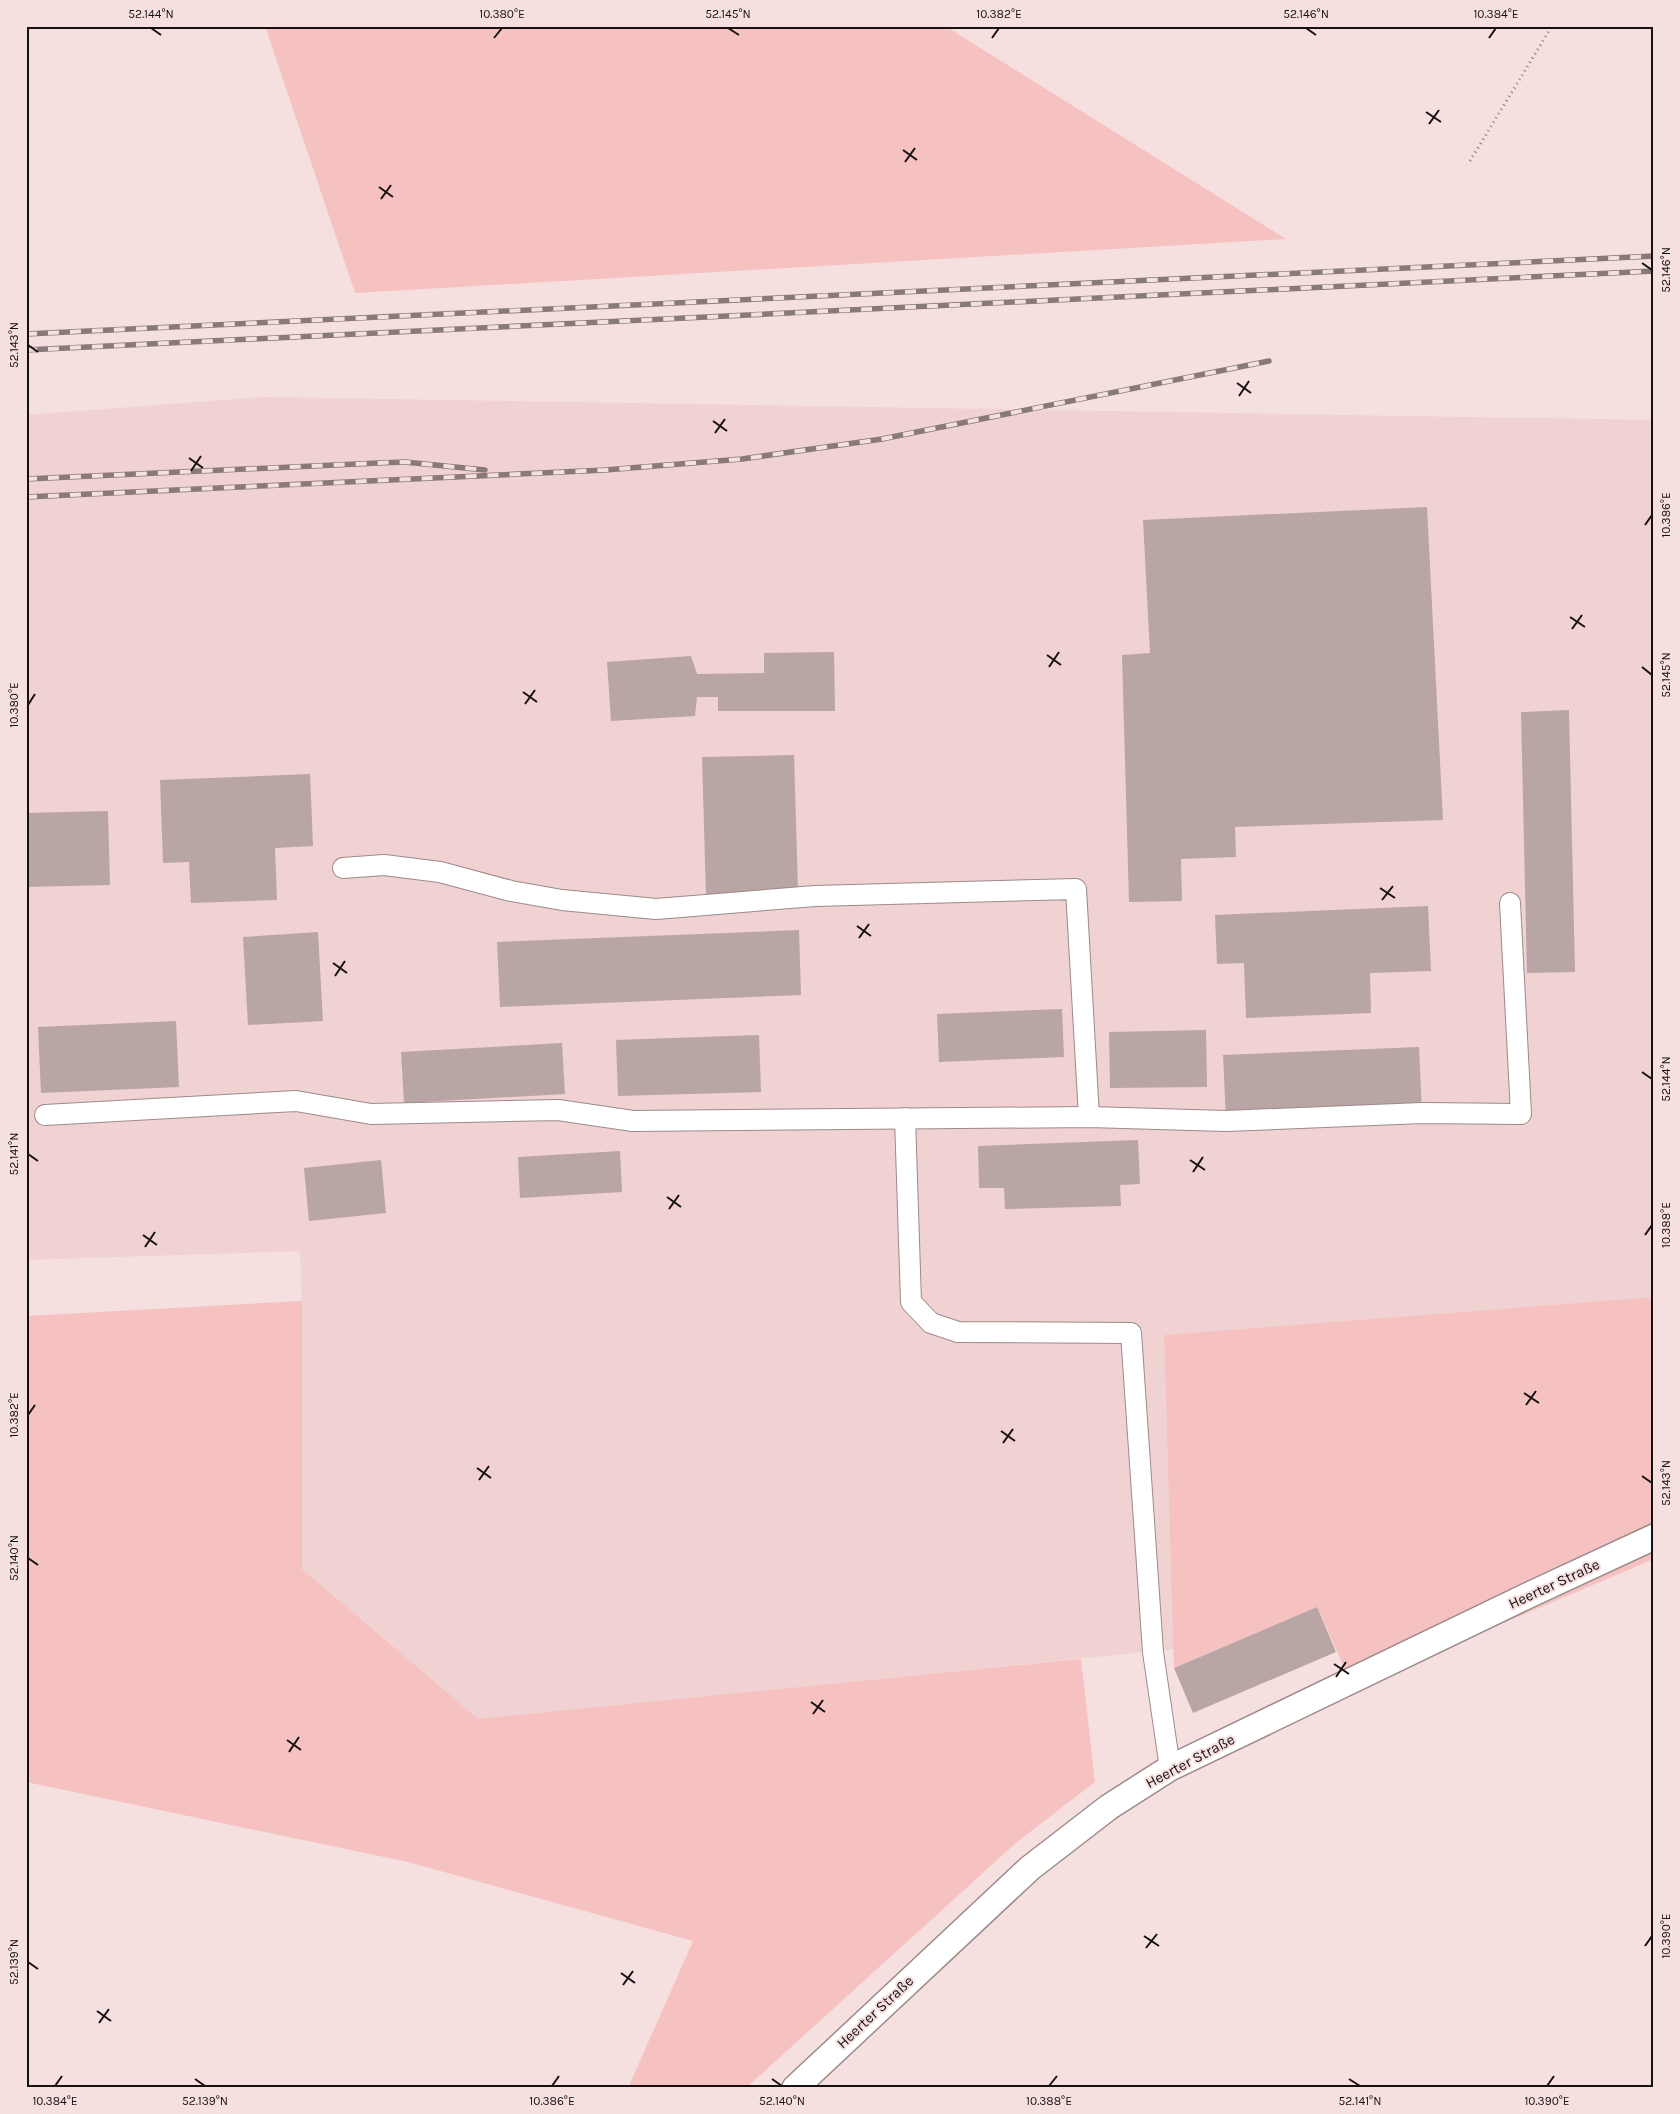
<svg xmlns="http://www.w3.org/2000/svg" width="1680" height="2114" font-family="Karla,sans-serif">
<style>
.built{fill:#efd2d1}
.green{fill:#f5c2c1}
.building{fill:#b9a5a4}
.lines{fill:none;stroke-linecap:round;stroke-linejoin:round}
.minor-casing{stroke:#9d8a8a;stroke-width:22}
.major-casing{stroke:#9d8a8a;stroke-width:28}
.path{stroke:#8d7f7e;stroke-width:3;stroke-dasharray:1 4;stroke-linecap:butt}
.minor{stroke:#fff;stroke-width:20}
.major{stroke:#fff;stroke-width:25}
.rail-casing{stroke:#887a79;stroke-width:5.5}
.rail{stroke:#f5e0df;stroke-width:4;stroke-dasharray:11;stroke-linecap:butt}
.ticks{fill:none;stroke:#171010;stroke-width:2}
.labels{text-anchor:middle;stroke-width:4;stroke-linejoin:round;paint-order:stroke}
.street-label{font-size:15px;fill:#171010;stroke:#f5e0df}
.neatline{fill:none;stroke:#171010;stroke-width:2}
.ticks-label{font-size:12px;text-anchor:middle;fill:#171010}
</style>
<rect width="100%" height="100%" fill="#f5e0df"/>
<polygon class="built" points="263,397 1654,420 1654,1297 1164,1335 1174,1649 478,1720 302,1569 302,1301 300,1251 26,1260 26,415"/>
<g class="green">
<polygon points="265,26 945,26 1286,239 355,293"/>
<polygon points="1654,1297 1654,1559 1430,1654 1356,1693 1317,1607 1174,1668 1164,1335"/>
<polygon points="302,1301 302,1569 478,1719 1081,1659 1095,1782 1017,1842 746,2088 628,2088 693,1941 408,1862 26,1782 26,1316"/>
</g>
<g class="building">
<polygon points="1427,507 1443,820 1235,827 1236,857 1181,859 1182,901 1129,902 1122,655 1150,653 1143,520"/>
<polygon points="834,652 835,711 718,711 718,697 697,697 695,716 611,721 607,662 691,656 697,674 764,673 764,653"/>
<polygon points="1569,710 1575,972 1527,973 1521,712"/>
<polygon points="794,755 798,890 706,895 702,757"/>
<polygon points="310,774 313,846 275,848 277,900 191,903 189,862 163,863 160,780"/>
<polygon points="108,811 110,885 26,887 26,813"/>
<polygon points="1428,906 1431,971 1370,973 1371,1013 1246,1018 1244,963 1217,964 1215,915"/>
<polygon points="799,930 801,995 500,1007 497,942"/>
<polygon points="318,932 323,1021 248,1025 243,937"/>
<polygon points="1062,1009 1064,1057 939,1062 937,1014"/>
<polygon points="176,1021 179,1087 41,1093 38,1027"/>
<polygon points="1206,1030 1207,1087 1110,1088 1109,1032"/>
<polygon points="759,1035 761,1092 618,1096 616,1040"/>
<polygon points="562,1043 565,1094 404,1103 401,1052"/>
<polygon points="1419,1047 1422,1113 1226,1121 1223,1055"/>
<polygon points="1138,1140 1140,1184 1120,1185 1121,1206 1005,1209 1004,1188 979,1188 978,1146"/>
<polygon points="620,1151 622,1192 520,1198 518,1157"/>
<polygon points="381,1160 386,1213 309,1221 304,1168"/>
<polygon points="1317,1607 1336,1652 1193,1713 1174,1668"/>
</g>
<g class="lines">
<defs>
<g id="minor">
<polyline points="343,868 384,865 440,872 511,891 562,900 656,909 815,896 1076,889 1089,1117"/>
<polyline points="45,1115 296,1101 371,1114 558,1110 633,1121 1089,1117 1226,1121 1422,1113 1521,1114 1510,903"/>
<polyline points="905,1118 911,1302 931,1323 958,1332 1131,1333 1153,1652 1170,1768"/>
</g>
<polyline id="major" points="795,2088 1030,1868 1109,1807 1170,1768 1529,1595 1654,1537"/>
</defs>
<use href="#minor" class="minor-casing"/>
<use href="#major" class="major-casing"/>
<polyline class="path" points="1470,161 1552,26"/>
<use href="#minor" class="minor"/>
<use href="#major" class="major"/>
<defs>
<g id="rail">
<polyline points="26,334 1654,256"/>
<polyline points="26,350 1654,271"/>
<polyline points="26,479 378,463 405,462 485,470"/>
<polyline points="26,497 605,470 742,459 882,439 1269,361"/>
</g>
</defs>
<use href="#rail" class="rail-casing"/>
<use href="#rail" class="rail"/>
</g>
<path class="ticks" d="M151,28L161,35M728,28L739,35M1306,28L1316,35M494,38L502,28M992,38L999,28M1489,38L1496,28M1426,112L1441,122M1429,124L1439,110M903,150L917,160M905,162L915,148M379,187L393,197M381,199L391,185M1642,263L1652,270M28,345L38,352M1237,383L1251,393M1239,396L1249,381M713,421L727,431M715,433L725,419M189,458L203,468M191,471L201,456M1645,525L1652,515M1570,617L1585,627M1572,629L1582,615M1047,655L1061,665M1049,667L1059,652M1642,667L1652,675M523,692L537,702M525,704L535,690M28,705L35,694M1380,888L1395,898M1382,900L1393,886M857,926L871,936M859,938L869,924M333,963L347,973M335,976L345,961M1642,1072L1652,1079M28,1154L38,1161M1190,1160L1205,1170M1193,1172L1203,1157M667,1197L681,1207M669,1209L679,1195M143,1235L157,1245M1645,1235L1652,1225M145,1247L155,1232M1524,1393L1539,1403M1526,1405L1536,1391M28,1415L35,1405M1001,1431L1015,1441M1003,1443L1013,1429M477,1468L491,1478M1642,1476L1652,1483M479,1480L489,1466M28,1558L38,1565M1334,1664L1349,1674M1336,1677L1346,1662M811,1702L825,1712M813,1714L823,1700M287,1740L301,1750M289,1752L299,1737M1144,1936L1159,1946M1645,1946L1652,1936M1146,1948L1157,1934M28,1962L38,1969M621,1973L635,1983M623,1985L633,1971M97,2011L111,2021M99,2023L109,2009M195,2079L205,2086M772,2079L782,2086M1349,2079L1360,2086M55,2086L62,2076M552,2086L559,2076M1049,2086L1057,2076M1547,2086L1554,2076"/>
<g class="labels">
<g class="street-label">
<text transform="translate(1554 1584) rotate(-25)" y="5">Heerter Straße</text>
<text transform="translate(1190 1761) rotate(-28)" y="5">Heerter Straße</text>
<text transform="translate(875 2012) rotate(-43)" y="5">Heerter Straße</text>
</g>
</g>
<rect width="1680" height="2114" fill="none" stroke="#f5e0df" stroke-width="55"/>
<rect x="28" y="28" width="1624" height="2058" class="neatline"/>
<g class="ticks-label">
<text x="151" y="18">52.144°N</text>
<text x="502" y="18">10.380°E</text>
<text x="728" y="18">52.145°N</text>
<text x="999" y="18">10.382°E</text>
<text x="1306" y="18">52.146°N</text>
<text x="1496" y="18">10.384°E</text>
<text transform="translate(1666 270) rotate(-90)" y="4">52.146°N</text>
<text transform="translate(14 345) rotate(-90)" y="4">52.143°N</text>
<text transform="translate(1666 515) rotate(-90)" y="4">10.386°E</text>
<text transform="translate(1666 675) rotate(-90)" y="4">52.145°N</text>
<text transform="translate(14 705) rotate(-90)" y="4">10.380°E</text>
<text transform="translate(1666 1079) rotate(-90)" y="4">52.144°N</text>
<text transform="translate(14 1154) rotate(-90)" y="4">52.141°N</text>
<text transform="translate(1666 1225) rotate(-90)" y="4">10.388°E</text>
<text transform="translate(14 1415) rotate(-90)" y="4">10.382°E</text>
<text transform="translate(1666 1483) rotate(-90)" y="4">52.143°N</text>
<text transform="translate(14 1558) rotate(-90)" y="4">52.140°N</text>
<text transform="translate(1666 1936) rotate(-90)" y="4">10.390°E</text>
<text transform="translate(14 1962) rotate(-90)" y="4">52.139°N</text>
<text x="55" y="2105">10.384°E</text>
<text x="205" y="2105">52.139°N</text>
<text x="552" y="2105">10.386°E</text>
<text x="782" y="2105">52.140°N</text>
<text x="1049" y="2105">10.388°E</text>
<text x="1360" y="2105">52.141°N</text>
<text x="1547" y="2105">10.390°E</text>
</g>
</svg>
